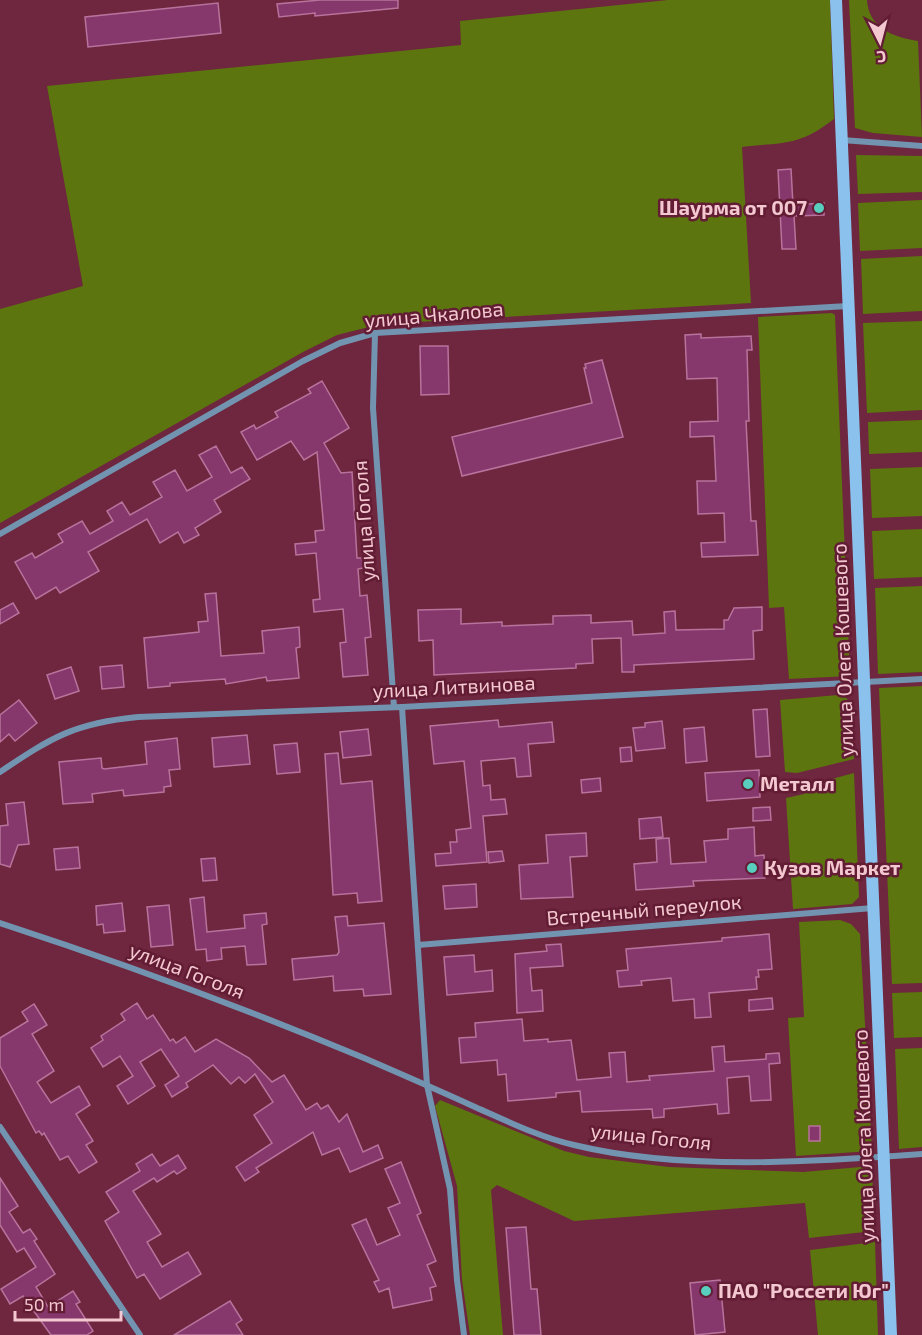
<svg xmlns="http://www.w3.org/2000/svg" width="922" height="1335" font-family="'Exo 2',sans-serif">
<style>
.green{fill:#5c750e}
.building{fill:#86376b;stroke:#b8739d;stroke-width:1.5}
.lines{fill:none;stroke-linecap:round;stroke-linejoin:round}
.minor{stroke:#7294b0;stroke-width:6}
.secondary{stroke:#8ac1ed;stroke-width:12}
.poi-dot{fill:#59cebe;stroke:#621c34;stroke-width:2}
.labels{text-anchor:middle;stroke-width:5;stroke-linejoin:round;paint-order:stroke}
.poi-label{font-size:20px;font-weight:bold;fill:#f4c8d1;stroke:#621c34;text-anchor:start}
.street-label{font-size:20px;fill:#f4c8d1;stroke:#621c34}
</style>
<rect width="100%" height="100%" fill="#6e273e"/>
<g class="green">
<path d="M668,0H830L834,119C798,147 783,142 742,147L751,303L381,324L337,335L303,352L0,523V309L83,286L47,86L461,45L460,21Z"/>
<path d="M849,0H867C869,29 894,37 918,41L922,137L873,133L855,128Z"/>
<polygon points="856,155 922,156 922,192 858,194"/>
<polygon points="922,200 922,248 860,251 858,203"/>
<polygon points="922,256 922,311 863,314 861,259"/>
<polygon points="832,313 835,315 850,676 789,679 784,607 769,608 758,317"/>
<polygon points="922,321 922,410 867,413 863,323"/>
<polygon points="922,420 922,452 869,454 868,422"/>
<polygon points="922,467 922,516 872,518 870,469"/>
<polygon points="922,529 922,577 874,579 872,531"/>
<polygon points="922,586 922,672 878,674 875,588"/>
<polygon points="922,686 922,983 892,984 879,688"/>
<polygon points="838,695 845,696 850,703 854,759 797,773 785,772 780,700"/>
<polygon points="854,773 859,897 852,904 793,909 786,798 804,794 817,783"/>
<polygon points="840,920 851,924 860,934 872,1151 796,1156 788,1018 804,1017 799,922"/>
<polygon points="922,992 922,1037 894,1038 892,993"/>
<polygon points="922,1048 922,1147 899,1149 895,1049"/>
<polygon points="440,1100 564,1151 589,1157 669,1167 803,1172 872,1166 874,1231 809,1238 805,1203 574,1221 497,1185 491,1190 503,1335 470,1335 462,1280 457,1186 435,1106"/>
<polygon points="875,1242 878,1335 818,1335 810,1250"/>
</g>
<g class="building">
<polygon points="320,0 398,0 398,8 315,16 315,13 279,17 277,4"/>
<polygon points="218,3 221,33 88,47 85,17"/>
<polygon points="791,169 793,205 824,203 824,215 794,216 796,249 782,249 778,170"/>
<polygon points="701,334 701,338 751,336 752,350 747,350 749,421 746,421 751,521 756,521 758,555 702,557 701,543 725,542 724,513 698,514 697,481 716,481 714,436 690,437 690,422 718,421 717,378 687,379 685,335"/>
<polygon points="420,346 448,346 449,394 421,395"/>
<polygon points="602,360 623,437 462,476 452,437 592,403 584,368 586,368 585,364"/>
<polygon points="322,381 349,428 324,443 341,473 352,472 357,558 362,558 363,568 358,569 360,596 367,595 371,637 365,638 368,675 343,677 340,643 346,642 343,609 314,612 313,600 320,599 316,553 296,555 295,544 316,542 315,531 324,530 317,452 304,460 291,441 257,460 241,432 254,425 256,429 278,417 275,412 311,393 308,389"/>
<polygon points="216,446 231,473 242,467 250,479 214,500 221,512 195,528 199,535 184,543 178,532 160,543 147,519 88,552 99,571 60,593 56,587 36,599 15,562 32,553 35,558 63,542 58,534 82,521 90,534 113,521 107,511 122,502 130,515 162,497 153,482 175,470 187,491 212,477 199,455"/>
<polygon points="216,593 221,656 264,653 262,631 299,627 300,647 296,648 299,678 267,681 266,677 226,684 225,679 170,683 170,686 148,688 144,638 199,632 198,622 208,621 205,594"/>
<polygon points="13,603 19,613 0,624 0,610"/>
<polygon points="762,607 762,630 753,631 754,659 634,665 634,672 622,672 621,638 592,639 593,663 576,664 576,668 434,675 433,640 419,641 418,610 461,609 461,624 502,622 502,626 553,624 553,616 591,615 591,623 632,621 633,635 665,633 664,612 675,611 676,630 724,629 724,620 728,620 734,608"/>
<polygon points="122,665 124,687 102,689 100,667"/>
<polygon points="71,667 79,691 55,699 47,675"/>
<polygon points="19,700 37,723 15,741 9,734 0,742 0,715"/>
<polygon points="767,709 770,756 756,757 753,710"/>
<polygon points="498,720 499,727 552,722 554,742 528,744 531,776 517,777 515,758 481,761 483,786 490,785 491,800 505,799 507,814 483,816 487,862 436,866 435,854 451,853 450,842 457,842 456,830 471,828 464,761 434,764 430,726"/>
<polygon points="662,721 665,748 636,751 633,728 645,727 645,723"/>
<polygon points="704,727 707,761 686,763 684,729"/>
<polygon points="368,729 371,755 343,758 340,732"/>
<polygon points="247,735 250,764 214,767 212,738"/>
<polygon points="177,738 180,769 169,770 171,786 164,787 164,792 124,796 123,790 92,794 93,802 63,804 59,762 101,758 102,768 104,769 147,764 145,742"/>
<polygon points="297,743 300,772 277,774 274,745"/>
<polygon points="631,747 632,761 621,762 620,748"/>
<polygon points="338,753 341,784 372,781 382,901 358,903 357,893 333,895 325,754"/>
<polygon points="759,770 760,797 707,801 705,773"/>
<polygon points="600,778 601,791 582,793 581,780"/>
<polygon points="24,802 29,844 18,845 10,867 0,864 0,826 8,825 6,804"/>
<polygon points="770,807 771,820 753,821 753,808"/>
<polygon points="661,817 663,837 640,839 639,819"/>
<polygon points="754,827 755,856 764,855 765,878 693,881 694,886 636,890 634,864 657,862 656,839 669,838 671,864 706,862 704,841 728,839 728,829"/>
<polygon points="586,833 587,856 570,857 573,897 521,899 519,865 548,863 546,835"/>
<polygon points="78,847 80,868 56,870 54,849"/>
<polygon points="502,851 504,861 489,863 488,852"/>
<polygon points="215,858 217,880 203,881 201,859"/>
<polygon points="476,884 477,907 445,909 443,886"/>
<polygon points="204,897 207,932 245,928 244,915 266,913 267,924 262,925 266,964 247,965 245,946 221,948 222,959 207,961 206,949 196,950 190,899"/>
<polygon points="122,903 125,931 104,933 103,924 97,925 96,906"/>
<polygon points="169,905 173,945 151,947 147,907"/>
<polygon points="347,916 348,926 384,923 391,994 364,996 363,989 334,991 333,976 294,980 292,959 337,955 339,952 335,917"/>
<polygon points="769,934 772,969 758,970 759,977 756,977 757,989 709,993 711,1017 695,1018 694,999 673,1001 671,978 641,981 642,985 619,987 617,971 628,970 626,949 722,941 722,938"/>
<polygon points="561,944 563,966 530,968 532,991 542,990 543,1011 517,1013 515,954 547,951 546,945"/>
<polygon points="474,955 475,972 492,970 493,991 447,995 444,957"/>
<polygon points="772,998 773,1009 749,1011 749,1000"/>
<polygon points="137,1003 147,1019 153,1015 170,1041 173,1039 176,1043 185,1037 195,1052 216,1039 249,1058 272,1082 284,1075 306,1110 317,1103 321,1109 328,1105 339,1122 347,1114 363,1152 378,1145 383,1158 350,1172 339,1148 322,1155 313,1132 256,1168 259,1172 245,1181 236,1167 272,1143 254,1115 273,1102 255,1074 245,1083 239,1077 231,1084 213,1065 186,1083 188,1087 172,1097 165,1085 179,1076 161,1049 140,1062 155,1086 128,1104 117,1086 133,1076 120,1056 103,1067 91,1048 103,1040 101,1036 125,1020 121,1014"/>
<polygon points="34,1004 47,1025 32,1034 54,1071 37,1082 51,1103 79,1086 90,1105 76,1114 93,1141 86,1145 97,1162 79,1173 68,1156 60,1160 44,1133 42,1135 39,1131 36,1133 0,1066 0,1038 28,1021 22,1012"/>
<polygon points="522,1019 524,1041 548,1039 548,1042 571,1040 577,1080 611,1077 609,1053 625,1052 627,1082 650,1080 649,1076 714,1071 712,1047 724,1046 725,1062 766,1059 766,1054 779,1053 780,1063 769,1064 771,1100 751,1101 749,1076 727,1078 729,1113 718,1114 717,1104 664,1109 664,1117 653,1118 652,1109 582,1112 580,1091 556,1093 556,1097 508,1101 506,1074 498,1075 497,1060 461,1063 459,1038 476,1037 475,1023"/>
<rect x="809" y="1126" width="11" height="15"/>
<polygon points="152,1154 160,1166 178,1155 186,1168 177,1174 174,1171 157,1182 154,1178 133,1191 161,1234 147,1242 162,1267 188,1252 201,1274 160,1299 144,1274 137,1278 105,1221 119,1212 106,1192 140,1171 136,1164"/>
<polygon points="401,1162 421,1213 417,1215 436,1261 427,1265 436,1286 430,1288 432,1300 393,1308 389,1288 379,1292 374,1282 379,1280 352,1225 366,1219 377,1245 400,1235 388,1208 400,1203 385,1169"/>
<polygon points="0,1178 18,1206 9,1212 23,1233 30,1229 37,1239 34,1241 55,1274 36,1287 48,1307 73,1291 80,1302 76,1304 93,1331 87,1335 51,1335 23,1296 10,1304 1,1289 36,1267 24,1248 17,1252 0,1225"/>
<polygon points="526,1227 531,1289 537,1289 541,1335 514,1335 506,1228"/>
<polygon points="720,1280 725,1332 695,1335 690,1283"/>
<polygon points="230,1301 242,1320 236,1324 243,1335 174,1335"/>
</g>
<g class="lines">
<g class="minor">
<polyline points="842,140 922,146"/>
<polyline points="375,333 373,408 394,707"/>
<polyline points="0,534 303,361 340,343 375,333 848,306"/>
<polyline points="402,707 427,1085 450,1189 457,1280 464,1335"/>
<path d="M0,772C52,737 75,723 138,717L402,707L922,679"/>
<path d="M0,923C123,963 244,1008 364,1058C401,1074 438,1090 475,1107C507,1121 539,1137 574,1145C680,1171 813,1162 922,1154"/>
<polyline points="418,945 873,908"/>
<polyline points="0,1127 140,1335"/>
</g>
<polyline class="secondary" points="836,0 891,1335"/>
</g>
<g class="poi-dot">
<circle cx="819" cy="208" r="6"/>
<circle cx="748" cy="784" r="6"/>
<circle cx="752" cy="868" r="6"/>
<circle cx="706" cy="1291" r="6"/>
</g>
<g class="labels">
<g class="poi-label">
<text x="807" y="215" text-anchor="end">Шаурма от 007</text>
<text x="760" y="791">Металл</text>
<text x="764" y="875">Кузов Маркет</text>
<text x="718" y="1298">ПАО "Россети Юг"</text>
</g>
<g class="street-label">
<text transform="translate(434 315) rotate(-5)" y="7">улица Чкалова</text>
<text transform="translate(364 521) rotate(-94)" y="7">улица Гоголя</text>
<text transform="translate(843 650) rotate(-92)" y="7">улица Олега Кошевого</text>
<text transform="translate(454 687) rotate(-3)" y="7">улица Литвинова</text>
<text transform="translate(644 910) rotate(-5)" y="7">Встречный переулок</text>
<text transform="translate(187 971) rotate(21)" y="7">улица Гоголя</text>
<text transform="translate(864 1136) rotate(-92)" y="7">улица Олега Кошевого</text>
<text transform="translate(651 1137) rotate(6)" y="7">улица Гоголя</text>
</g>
</g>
<g transform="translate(880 42) rotate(174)" stroke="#621c34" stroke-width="4.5" paint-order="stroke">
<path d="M0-4.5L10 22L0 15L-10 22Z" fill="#f4c8d1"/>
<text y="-9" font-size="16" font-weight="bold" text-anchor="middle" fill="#f4c8d1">С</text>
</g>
<path d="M15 1311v9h106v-9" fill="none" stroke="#f4c8d1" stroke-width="3"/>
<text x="24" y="1311" font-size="18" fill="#f4c8d1" stroke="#621c34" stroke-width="4.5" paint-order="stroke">50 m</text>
</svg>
